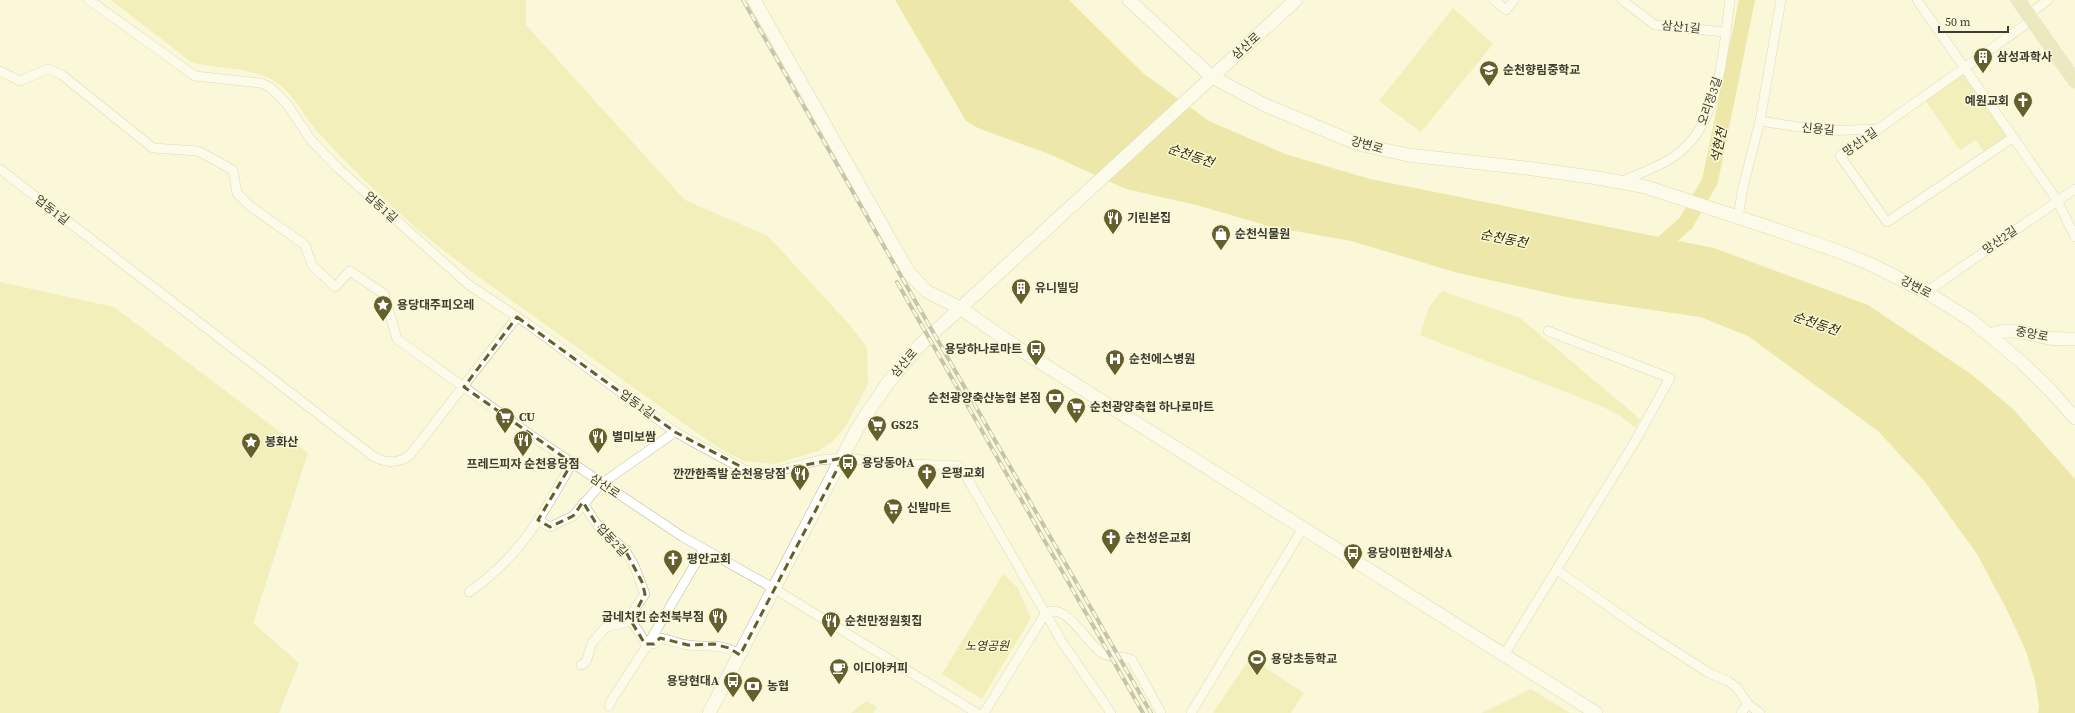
<svg xmlns="http://www.w3.org/2000/svg" width="2075" height="713" font-family="'Source Serif 4','Noto Sans KR',serif">
<style>
.green{fill:#eae598}
.water{fill:#ded66f}
.lines{fill:none;stroke-linecap:round;stroke-linejoin:round}
.river{stroke:#ded66f;stroke-width:16}
.street-casing{stroke:#b9b79a;stroke-width:10}
.secondary-casing{stroke:#b9b79a;stroke-width:14}
.primary-casing{stroke:#fff;stroke-width:16}
.street{stroke:#fff;stroke-width:9}
.secondary{stroke:#fff;stroke-width:13}
.primary{stroke:#dcd7a4;stroke-width:15}
.rail-casing{stroke:#888774;stroke-width:4}
.rail{stroke:#faf8d9;stroke-width:2.5;stroke-dasharray:8;stroke-linecap:butt}
.marked{fill:none;stroke:#64602c;stroke-width:3;stroke-dasharray:8 5;stroke-linejoin:round}
.labels{text-anchor:middle;stroke-width:3;stroke-linejoin:round;paint-order:stroke}
.street-label{font-size:12px;fill:#3d3d31;stroke:#faf8d9}
.poi-label{font-size:12px;font-weight:bold;fill:#3d3d31;stroke:#faf8d9;text-anchor:start}
.park-label{font-size:12px;font-style:italic;fill:#3b380b;stroke:#faf8d9}
.water-label{font-size:13px;font-style:italic;fill:#2e2a00;stroke:#faf8d9}
</style>
<rect width="100%" height="100%" fill="#faf8d9"/>
<g class="green">
<path d="M111,0H526V25L685,200L768,236L848,323L867,347L868,384L846,426L832,442L818,451L775,464L743,461L714,445C655,403 595,360 536,318C493,287 449,257 409,222C376,192 345,162 315,129C303,115 295,97 280,85C257,66 219,70 191,62Z"/>
<polygon points="1453,8 1493,44 1421,132 1379,101"/>
<polygon points="1962,74 1969,78 2010,136 1985,153 1976,140 1960,150 1925,100"/>
<polygon points="0,282 114,307 308,453 253,623 299,663 279,713 0,713"/>
<polygon points="1442,291 1520,318 1640,419 1636,428 1619,415 1599,405 1420,335 1429,307"/>
<polygon points="1003,574 1017,587 1031,618 982,699 942,674"/>
<polygon points="1250,658 1304,693 1291,713 1213,713"/>
<polygon points="1531,689 1570,713 1482,713"/>
<polygon points="866,701 877,707 873,713 851,713"/>
</g>
<polygon class="water" points="895,0 1069,0 1143,73 1209,121 1285,154 1370,179 1714,248 1868,305 1971,374 2013,409 2075,479 2075,713 2038,713 2039,706 2035,681 2026,651 2007,610 1977,554 1925,482 1878,431 1748,336 1700,317 1571,298 1458,273 1351,241 1272,227 1196,205 1126,189 1049,154 978,128 966,121"/>
<g class="lines">
<polyline class="river" points="1652,253 1686,223 1710,181 1747,0"/>
<defs>
<g id="street">
<polyline points="89,0 195,76 261,83 271,88 287,104 311,140 339,169 469,285 528,324 675,432 743,469 755,474 763,475 820,460 843,458 893,463 958,466 963,471 1062,642 1111,713"/>
<polyline points="1494,0 1506,10 1514,0"/>
<polyline points="1622,0 1655,25 1725,32"/>
<polyline points="1917,0 2057,200 2075,237"/>
<polyline points="2028,15 2048,0"/>
<polyline points="0,71 20,81 48,69 62,75 153,148 198,151 233,170 237,193 250,206 305,245 312,265 335,287 350,271 384,294 397,339 532,436 683,537 773,588 977,713"/>
<polyline points="1760,121 1824,131 1876,129"/>
<polyline points="2014,137 1887,222 1840,156 2032,20"/>
<path d="M0,169L374,457C387,463 398,464 410,455L517,317"/>
<path d="M1621,182C1639,173 1660,167 1676,155C1721,123 1723,50 1730,0"/>
<polyline points="1738,217 1743,187 1760,121 1781,0"/>
<polyline points="1926,292 2075,189"/>
<polyline points="583,503 597,525 625,550 634,565 645,594 634,610 631,621"/>
<polyline points="538,520 550,527 573,516 601,484 675,432"/>
<polyline points="1557,570 1636,626 1709,673 1728,681 1737,688 1748,704 1760,713"/>
<path d="M469,592C519,558 543,515 572,463"/>
<polyline points="1504,655 1634,443 1670,378 1548,331"/>
<path d="M581,665L586,662L592,643L606,627L631,621L641,635L645,644H654L660,638C670,640 679,644 688,645C710,648 720,642 740,655"/>
<polyline points="609,706 611,701 648,644 704,549"/>
<path d="M984,713L1045,614C1065,599 1088,645 1102,653C1111,659 1123,655 1132,660L1161,713"/>
<polyline points="1191,713 1303,528"/>
<polyline points="1741,713 1748,704"/>
</g>
<g id="secondary">
<polyline points="754,0 909,273 926,291 960,308 1024,352 1596,713"/>
<polyline points="1129,0 1212,77 1265,105 1358,144 1408,155 1526,168 1598,178 1646,187 1771,228 1843,253 1870,264 1926,292 1971,320 2020,361 2050,390 2075,418"/>
<path d="M1990,335C2011,326 2029,334 2049,338C2058,339 2067,339 2075,339"/>
<polyline points="709,713 858,427 887,384 918,347 1296,0"/>
</g>
<polyline id="primary" points="2018,0 2075,81"/>
</defs>
<use href="#street" class="street-casing"/>
<use href="#secondary" class="secondary-casing"/>
<use href="#primary" class="primary-casing"/>
<use href="#street" class="street"/>
<use href="#secondary" class="secondary"/>
<use href="#primary" class="primary"/>
<defs>
<g id="rail">
<polyline points="743,0 1151,713"/>
<polyline points="897,282 1143,713"/>
</g>
</defs>
<use href="#rail" class="rail-casing"/>
<use href="#rail" class="rail"/>
</g>
<path d="M0 0H2075V713H0ZM517,317L675,432L755,474L843,458L740,655L729,648L714,644L688,645L660,638L654,644H645L631,621L645,594L642,582L625,550L597,525L583,502L573,516L550,527L538,520L572,463L464,387Z" fill="#faf8d9" fill-opacity=".55" fill-rule="evenodd"/>
<path class="marked" d="M517,317L675,432L755,474L843,458L740,655L729,648L714,644L688,645L660,638L654,644H645L631,621L645,594L642,582L625,550L597,525L583,502L573,516L550,527L538,520L572,463L464,387Z"/>
<defs>
<symbol id="building-pin" viewBox="-11 -11 22 30"><path d="M0 17L-7.5 6A9.5 9.5 0 1 1 7.5 6Z" fill="#64602c" stroke="#faf8d9"/><path d="M-4-6H4V6H1V3H-1V6H-4ZM-2.5-4.3h1.7v1.8h-1.7ZM.8-4.3h1.7v1.8H.8ZM-2.5-1h1.7V.8h-1.7ZM.8-1h1.7V.8H.8Z" fill="#fff"/></symbol>
<symbol id="school-pin" viewBox="-11 -11 22 30"><path d="M0 17L-7.5 6A9.5 9.5 0 1 1 7.5 6Z" fill="#64602c" stroke="#faf8d9"/><path d="M0-5L7-2L0 1L-7-2ZM-4 1L0 2.5L4 1V4Q0 6-4 4Z" fill="#fff"/></symbol>
<symbol id="church-pin" viewBox="-11 -11 22 30"><path d="M0 17L-7.5 6A9.5 9.5 0 1 1 7.5 6Z" fill="#64602c" stroke="#faf8d9"/><path d="M-1.2-6h2.4v3.5h3.3v2.4h-3.3V6h-2.4V-.1h-3.3v-2.4h3.3Z" fill="#fff"/></symbol>
<symbol id="restaurant-pin" viewBox="-11 -11 22 30"><path d="M0 17L-7.5 6A9.5 9.5 0 1 1 7.5 6Z" fill="#64602c" stroke="#faf8d9"/><path d="M-5-6h1v4h1v-4h1v4h1v-4h1v5L-1.5 .5V6h-2V.5L-5-1ZM5-6V6H3V1.5H1.5Q1.5-4 5-6Z" fill="#fff"/></symbol>
<symbol id="shop-pin" viewBox="-11 -11 22 30"><path d="M0 17L-7.5 6A9.5 9.5 0 1 1 7.5 6Z" fill="#64602c" stroke="#faf8d9"/><path d="M-5-2.5h2.3a2.7 3.5 0 0 1 5.4 0H5L5.5 6h-11ZM-1.5-2.5h3a1.5 2.3 0 0 0-3 0Z" fill="#fff"/></symbol>
<symbol id="sight-pin" viewBox="-11 -11 22 30"><path d="M0 17L-7.5 6A9.5 9.5 0 1 1 7.5 6Z" fill="#64602c" stroke="#faf8d9"/><path d="M0-6L1.8-2.2L6-1.7L2.9 1.2L3.7 5.4L0 3.3L-3.7 5.4L-2.9 1.2L-6-1.7L-1.8-2.2Z" fill="#fff"/></symbol>
<symbol id="bus-pin" viewBox="-11 -11 22 30"><path d="M0 17L-7.5 6A9.5 9.5 0 1 1 7.5 6Z" fill="#64602c" stroke="#faf8d9"/><path d="M-5-6H5V4H4V6H2V4H-2V6H-4V4H-5ZM-3.5-4V0h7V-4ZM-3.5 1.2v1.5H-2V1.2ZM2 1.2v1.5H3.5V1.2Z" fill="#fff"/></symbol>
<symbol id="hospital-pin" viewBox="-11 -11 22 30"><path d="M0 17L-7.5 6A9.5 9.5 0 1 1 7.5 6Z" fill="#64602c" stroke="#faf8d9"/><path d="M-5-5h3v3.5h4V-5h3V5h-3V1.5h-4V5h-3Z" fill="#fff"/></symbol>
<symbol id="bank-pin" viewBox="-11 -11 22 30"><path d="M0 17L-7.5 6A9.5 9.5 0 1 1 7.5 6Z" fill="#64602c" stroke="#faf8d9"/><path d="M-6-4H6V4H-6ZM0-2.3a2.3 2.3 0 1 0 0 4.6a2.3 2.3 0 1 0 0-4.6Z" fill="#fff"/></symbol>
<symbol id="supermarket-pin" viewBox="-11 -11 22 30"><path d="M0 17L-7.5 6A9.5 9.5 0 1 1 7.5 6Z" fill="#64602c" stroke="#faf8d9"/><path d="M-6-5.5h2.5l.6 2H6L4.5 2H-2.5L-4.4-4H-6ZM-1.5 3.2a1.3 1.3 0 1 0 .1 0ZM3 3.2a1.3 1.3 0 1 0 .1 0Z" fill="#fff"/></symbol>
<symbol id="stadium-pin" viewBox="-11 -11 22 30"><path d="M0 17L-7.5 6A9.5 9.5 0 1 1 7.5 6Z" fill="#64602c" stroke="#faf8d9"/><path d="M0-5a6.5 5 0 1 0 0 10a6.5 5 0 1 0 0-10ZM-3.5-1.8h7v3.6h-7Z" fill="#fff"/></symbol>
<symbol id="cafe-pin" viewBox="-11 -11 22 30"><path d="M0 17L-7.5 6A9.5 9.5 0 1 1 7.5 6Z" fill="#64602c" stroke="#faf8d9"/><path d="M-5.5-4.5H6V0H3Q3 3.5 0 3.5H-2.5Q-5.5 3.5-5.5 0ZM3-3.2v2h1.7v-2ZM-6 4.5H4V6H-6Z" fill="#fff"/></symbol>
</defs>
<g fill-rule="evenodd">
<use href="#building-pin" x="1972" y="46" width="22" height="30"/>
<use href="#school-pin" x="1478" y="59" width="22" height="30"/>
<use href="#church-pin" x="2012" y="90" width="22" height="30"/>
<use href="#restaurant-pin" x="1102" y="207" width="22" height="30"/>
<use href="#shop-pin" x="1210" y="223" width="22" height="30"/>
<use href="#building-pin" x="1010" y="277" width="22" height="30"/>
<use href="#sight-pin" x="372" y="294" width="22" height="30"/>
<use href="#bus-pin" x="1025" y="338" width="22" height="30"/>
<use href="#hospital-pin" x="1104" y="348" width="22" height="30"/>
<use href="#bank-pin" x="1044" y="387" width="22" height="30"/>
<use href="#supermarket-pin" x="1065" y="396" width="22" height="30"/>
<use href="#supermarket-pin" x="494" y="406" width="22" height="30"/>
<use href="#supermarket-pin" x="866" y="414" width="22" height="30"/>
<use href="#restaurant-pin" x="587" y="426" width="22" height="30"/>
<use href="#restaurant-pin" x="512" y="429" width="22" height="30"/>
<use href="#sight-pin" x="240" y="431" width="22" height="30"/>
<use href="#bus-pin" x="837" y="452" width="22" height="30"/>
<use href="#church-pin" x="916" y="462" width="22" height="30"/>
<use href="#restaurant-pin" x="789" y="463" width="22" height="30"/>
<use href="#supermarket-pin" x="882" y="497" width="22" height="30"/>
<use href="#church-pin" x="1100" y="527" width="22" height="30"/>
<use href="#bus-pin" x="1342" y="542" width="22" height="30"/>
<use href="#church-pin" x="662" y="548" width="22" height="30"/>
<use href="#restaurant-pin" x="707" y="606" width="22" height="30"/>
<use href="#restaurant-pin" x="820" y="610" width="22" height="30"/>
<use href="#stadium-pin" x="1246" y="648" width="22" height="30"/>
<use href="#cafe-pin" x="828" y="657" width="22" height="30"/>
<use href="#bus-pin" x="722" y="670" width="22" height="30"/>
<use href="#bank-pin" x="742" y="675" width="22" height="30"/>
</g>
<g class="labels">
<g class="street-label">
<text transform="translate(1681 27) rotate(5)" y="4">삼산1길</text>
<text transform="translate(1246 46) rotate(-42)" y="4">삼산로</text>
<text transform="translate(1710 101) rotate(-71)" y="4">오리정3길</text>
<text transform="translate(1818 129) rotate(5)" y="4">신용길</text>
<text transform="translate(1860 142) rotate(-36)" y="4">망산1길</text>
<text transform="translate(1367 145) rotate(16)" y="4">강변로</text>
<text transform="translate(381 207) rotate(42)" y="4">업동1길</text>
<text transform="translate(52 210) rotate(38)" y="4">업동1길</text>
<text transform="translate(2000 240) rotate(-35)" y="4">망산2길</text>
<text transform="translate(1916 287) rotate(28)" y="4">강변로</text>
<text transform="translate(2032 334) rotate(11)" y="4">중앙로</text>
<text transform="translate(904 363) rotate(-49)" y="4">삼산로</text>
<text transform="translate(637 404) rotate(36)" y="4">업동1길</text>
<text transform="translate(605 486) rotate(34)" y="4">삼산로</text>
<text transform="translate(612 540) rotate(47)" y="4">업동2길</text>
</g>
<g class="poi-label">
<text x="1997" y="61">삼성과학사</text>
<text x="1503" y="74">순천향림중학교</text>
<text x="2009" y="105" text-anchor="end">예원교회</text>
<text x="1127" y="222">기린본집</text>
<text x="1235" y="238">순천식물원</text>
<text x="1035" y="292">유니빌딩</text>
<text x="397" y="309">용당대주피오레</text>
<text x="1022" y="353" text-anchor="end">용당하나로마트</text>
<text x="1129" y="363">순천에스병원</text>
<text x="1041" y="402" text-anchor="end">순천광양축산농협 본점</text>
<text x="1090" y="411">순천광양축협 하나로마트</text>
<text x="519" y="421">CU</text>
<text x="891" y="429">GS25</text>
<text x="612" y="441">별미보쌈</text>
<text x="265" y="446">봉화산</text>
<text x="862" y="467">용당동아A</text>
<text x="523" y="468" text-anchor="middle">프레드피자 순천용당점</text>
<text x="941" y="477">은평교회</text>
<text x="786" y="478" text-anchor="end">깐깐한족발 순천용당점</text>
<text x="907" y="512">신발마트</text>
<text x="1125" y="542">순천성은교회</text>
<text x="1367" y="557">용당이편한세상A</text>
<text x="687" y="563">평안교회</text>
<text x="704" y="621" text-anchor="end">굽네치킨 순천북부점</text>
<text x="845" y="625">순천만정원횟집</text>
<text x="1271" y="663">용당초등학교</text>
<text x="853" y="672">이디야커피</text>
<text x="719" y="685" text-anchor="end">용당현대A</text>
<text x="767" y="690">농협</text>
</g>
<g class="park-label">
<text x="987" y="650">노영공원</text>
</g>
<g class="water-label">
<text transform="translate(1718 145) rotate(-78)" y="5">석현천</text>
<text transform="translate(1191 155) rotate(19)" y="5">순천동천</text>
<text transform="translate(1504 238) rotate(11)" y="5">순천동천</text>
<text transform="translate(1816 323) rotate(19)" y="5">순천동천</text>
</g>
</g>
<path d="M1939 26v6h69v-6" fill="none" stroke="#3d3d31" stroke-width="2"/>
<text x="1945" y="26" font-size="12" fill="#3d3d31" stroke="#faf8d9" stroke-width="3" paint-order="stroke">50 m</text>
</svg>
